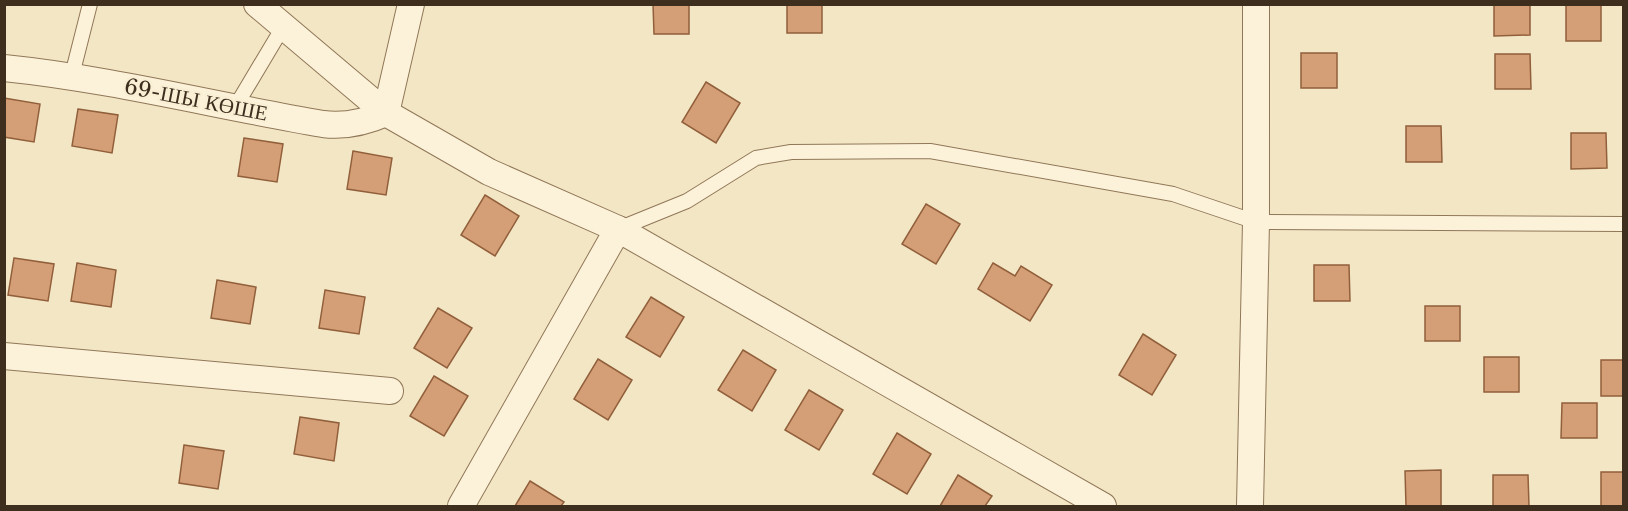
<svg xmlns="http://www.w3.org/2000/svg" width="1628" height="511" font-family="'Libre Baskerville',serif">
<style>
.building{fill:#d49f76;stroke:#915f3b;stroke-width:1.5}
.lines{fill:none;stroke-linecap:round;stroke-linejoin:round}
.service-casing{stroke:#907758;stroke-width:16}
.minor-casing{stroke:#907758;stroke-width:28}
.service{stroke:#fcf2d9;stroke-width:14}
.minor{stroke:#fcf2d9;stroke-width:26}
.labels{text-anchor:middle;stroke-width:5;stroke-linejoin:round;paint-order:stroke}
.street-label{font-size:21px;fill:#3e2e1e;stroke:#f9efd5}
</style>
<rect width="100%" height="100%" fill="#f3e6c4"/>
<g class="building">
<polygon points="653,4 689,4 689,34 654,34"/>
<rect x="787" y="4" width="35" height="29"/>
<polygon points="1494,4 1530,4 1530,35 1494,36"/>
<rect x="1566" y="5" width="35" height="36"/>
<rect x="1301" y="53" width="36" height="35"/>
<polygon points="1495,54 1530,54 1531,89 1495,89"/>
<polygon points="706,82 740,103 716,143 682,122"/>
<polygon points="4,98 40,104 34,142 4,137"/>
<polygon points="78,109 118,115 112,153 72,146"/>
<polygon points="1406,126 1441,126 1442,162 1406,162"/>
<polygon points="1571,133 1606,133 1607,168 1571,169"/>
<polygon points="244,138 283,144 277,182 238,176"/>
<polygon points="353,151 392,158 386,195 347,189"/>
<polygon points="485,195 519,216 495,256 461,235"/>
<polygon points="926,204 960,224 936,264 902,244"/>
<polygon points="14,258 54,264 48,301 8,295"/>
<polygon points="77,263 116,270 111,307 71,301"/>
<polygon points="993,263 1015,276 1021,266 1052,285 1030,321 978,289"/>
<polygon points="1314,265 1349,265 1350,301 1314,301"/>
<polygon points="217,280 256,287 250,324 211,318"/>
<polygon points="325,290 365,297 359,334 319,328"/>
<polygon points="651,297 684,317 660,357 626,337"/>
<rect x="1425" y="306" width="35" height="35"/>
<polygon points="438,308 472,328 447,368 414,348"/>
<polygon points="1143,334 1176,355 1152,395 1119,375"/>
<polygon points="743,350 776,370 752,411 718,390"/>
<rect x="1484" y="357" width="35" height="35"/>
<polygon points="598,359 632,380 608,420 574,399"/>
<rect x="1601" y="360" width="23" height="36"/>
<polygon points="434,376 468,396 444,436 410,416"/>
<polygon points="809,390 843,410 819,450 785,430"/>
<polygon points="1562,403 1597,403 1597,438 1561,438"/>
<polygon points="300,417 339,423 334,461 294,454"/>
<polygon points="897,433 931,454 907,494 873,474"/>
<polygon points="184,445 224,451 218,489 179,483"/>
<polygon points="1441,470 1441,506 1406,506 1405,471"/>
<rect x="1601" y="472" width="23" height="34"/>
<polygon points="958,475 992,496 985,506 940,506"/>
<polygon points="1493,475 1528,475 1529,506 1493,506"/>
<polygon points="530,481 564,502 561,506 515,506"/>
</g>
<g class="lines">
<defs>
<g id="service">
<polyline points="72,75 90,4"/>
<polyline points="234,109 283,27"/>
<polyline points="618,229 687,201 756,158 791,152 930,151 1173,194 1256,222 1624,224"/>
</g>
<g id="minor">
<polyline points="257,4 386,113 489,172 618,229 1103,506"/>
<path d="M4,68C112,79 217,106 323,124C346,127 366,122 386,113L411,4"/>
<polyline points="4,356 390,391"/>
<polyline points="461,506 618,229"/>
<polyline points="1250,506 1256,222 1256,4"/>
</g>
</defs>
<use href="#service" class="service-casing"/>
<use href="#minor" class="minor-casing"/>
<use href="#service" class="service"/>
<use href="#minor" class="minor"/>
</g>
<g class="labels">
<g class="street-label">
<text transform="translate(196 100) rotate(11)" y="7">69-ШЫ КӨШЕ</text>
</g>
</g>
<rect width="1628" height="511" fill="none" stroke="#3e2e1e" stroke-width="12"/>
</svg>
